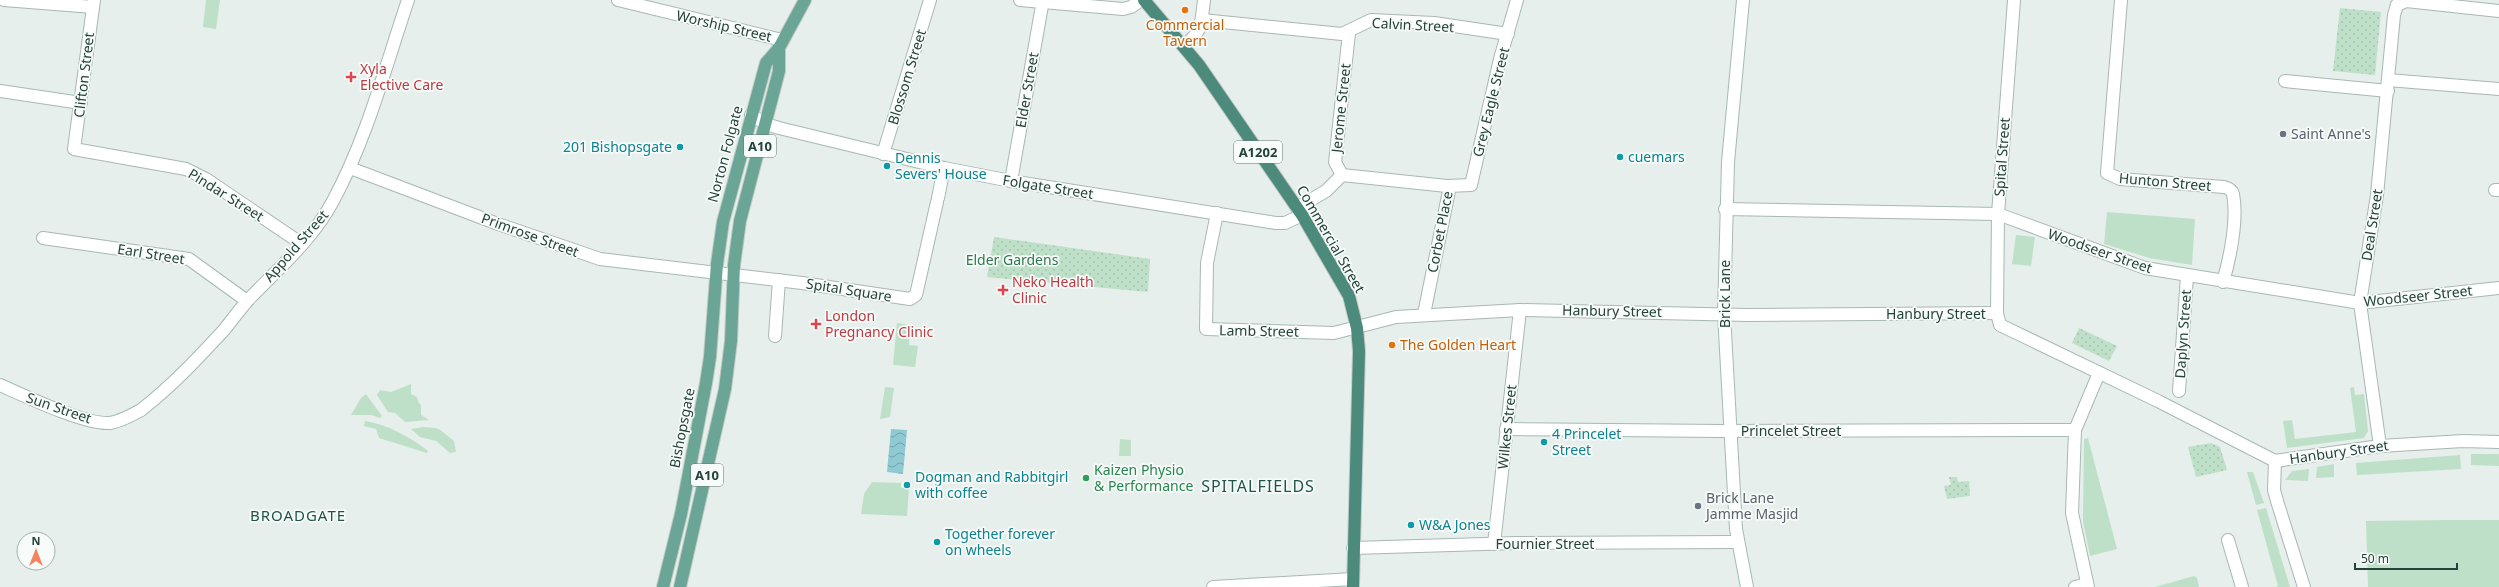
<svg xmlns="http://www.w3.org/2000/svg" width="2499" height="587" font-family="'Noto Sans',sans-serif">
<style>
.green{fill:#bfe0c8}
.park{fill:url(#park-dots)}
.water{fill:url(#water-waves)}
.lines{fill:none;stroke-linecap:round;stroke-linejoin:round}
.minor-casing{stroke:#a8b8b2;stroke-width:14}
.secondary-casing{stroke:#a4bbb3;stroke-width:14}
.primary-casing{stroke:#c2cac8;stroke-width:14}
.trunk-casing{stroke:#c2cac8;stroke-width:14}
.minor{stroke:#fff;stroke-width:12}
.secondary{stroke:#fff;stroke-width:12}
.primary{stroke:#6aa596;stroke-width:12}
.trunk{stroke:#4c8a7c;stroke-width:12}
.food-dot{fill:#e8710a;stroke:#f7fbf9;stroke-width:1.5}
.health-dot{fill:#e0444e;stroke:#f7fbf9;stroke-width:1.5}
.worship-dot{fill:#6b7280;stroke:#f7fbf9;stroke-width:1.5}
.culture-dot{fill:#0f9aa8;stroke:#f7fbf9;stroke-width:1.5}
.leisure-dot{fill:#2e9e5b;stroke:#f7fbf9;stroke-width:1.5}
.labels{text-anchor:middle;stroke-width:3.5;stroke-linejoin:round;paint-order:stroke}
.shield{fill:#f7fbf9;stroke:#637a73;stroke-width:1}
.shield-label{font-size:13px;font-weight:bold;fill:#24423a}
.food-label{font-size:14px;fill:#c56008;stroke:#f7fbf9}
.street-label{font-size:14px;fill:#24423a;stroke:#f7fbf9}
.health-label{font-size:14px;fill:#be3a42;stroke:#f7fbf9;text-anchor:start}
.worship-label{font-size:14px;fill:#5b616d;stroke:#f7fbf9;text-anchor:start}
.culture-label{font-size:14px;fill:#0d838f;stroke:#f7fbf9;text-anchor:start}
.park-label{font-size:14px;fill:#2d7a4b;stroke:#f7fbf9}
.leisure-label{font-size:14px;fill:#27864d;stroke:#f7fbf9;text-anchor:start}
.neighbourhood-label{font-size:15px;letter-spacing:1px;fill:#1f5548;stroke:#f7fbf9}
.quarter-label{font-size:16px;letter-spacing:1px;fill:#1f5548;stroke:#f7fbf9}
</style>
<defs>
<pattern id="park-dots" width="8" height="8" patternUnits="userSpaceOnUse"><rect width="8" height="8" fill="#bfe0c8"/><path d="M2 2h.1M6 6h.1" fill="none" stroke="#a4c1ad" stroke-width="1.8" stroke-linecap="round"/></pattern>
<pattern id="water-waves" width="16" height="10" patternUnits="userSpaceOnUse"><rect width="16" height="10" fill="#8ec9d4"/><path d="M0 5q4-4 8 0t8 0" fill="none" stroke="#74a5ad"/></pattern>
</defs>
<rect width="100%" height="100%" fill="#e6efeb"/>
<g class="green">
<polygon points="206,0 220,0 216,29 203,27"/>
<polygon points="2107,212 2195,219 2192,265 2149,258 2104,244"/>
<polygon points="2016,235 2035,237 2031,266 2012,264"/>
<polygon points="897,323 910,325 909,345 918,346 915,367 893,365"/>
<polygon points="411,384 411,394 417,397 419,403 421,405 421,415 429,420 405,422 395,413 388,412 377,395 380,390 391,392"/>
<polygon points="885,387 894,388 890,417 880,419"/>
<polygon points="2354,387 2355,395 2364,394 2368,431 2364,438 2287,448 2283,421 2292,420 2295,439 2356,432 2350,388"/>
<polygon points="366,394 382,416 380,418 371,415 351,415 361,398"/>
<path d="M365,421C388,425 409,436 428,451L427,453L379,438L376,429L364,426Z"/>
<polygon points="423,427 436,428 440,430 454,441 456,452 450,453 436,441 420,437 411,429"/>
<polygon points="2088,438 2117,549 2090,556 2083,521 2084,439"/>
<polygon points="1120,439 1131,440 1131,456 1119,456"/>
<polygon points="2471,454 2499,454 2499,466 2471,465"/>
<polygon points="2460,455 2461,469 2357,475 2356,463"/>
<polygon points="2334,464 2334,477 2316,478 2317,467"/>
<polygon points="2309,469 2308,481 2285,480 2292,471"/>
<polygon points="2247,472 2253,472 2264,503 2256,505"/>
<polygon points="872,482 901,483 901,488 909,488 907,516 861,514 864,494"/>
<polygon points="2266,508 2290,587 2275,587 2278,586 2257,510"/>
<polygon points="2443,520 2499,520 2499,587 2368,587 2366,521"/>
<polygon points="2194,576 2197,578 2199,587 2155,587"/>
</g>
<g class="park">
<polygon points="2340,8 2381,12 2375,75 2333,71"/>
<polygon points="994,237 1150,259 1148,292 987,277"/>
<polygon points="2079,328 2117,346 2109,361 2072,343"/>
<polygon points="2211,443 2220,447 2227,470 2196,477 2188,447"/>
<polygon points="1949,477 1957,477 1958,482 1969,481 1970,496 1947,499 1944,486 1951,485"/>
</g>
<polygon class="water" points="891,429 907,430 903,474 887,472"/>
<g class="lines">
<defs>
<g id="minor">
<polyline points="4,0 93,7"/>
<polyline points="94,0 74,149 186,169 206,179 302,244"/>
<polyline points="618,0 782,40"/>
<polyline points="1020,0 1123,9 1131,7 1141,0"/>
<polyline points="2014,0 1998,214 1997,313 2000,325 2158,401 2275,461 2380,446 2463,441 2499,442"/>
<path d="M2121,0L2107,173L2120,179L2224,187C2228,188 2232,190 2233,194C2238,219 2230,258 2223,282"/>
<polyline points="2397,5 2406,1 2499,11"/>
<polyline points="1202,20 1342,34 1371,20 1434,23 1508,34"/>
<path d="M1184,46C1203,31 1201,23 1204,0"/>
<polyline points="2388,80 2499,89"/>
<polyline points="2285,81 2388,91"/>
<polyline points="0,91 81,103"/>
<polyline points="751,115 766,124 779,128 944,168 1011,181 1276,223 1285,223 1302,215"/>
<polyline points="883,154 930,0"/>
<polyline points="350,168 498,224 600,259 802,283 910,299 916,295 937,202"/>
<polyline points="1342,175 1447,186 1471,185 1500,59 1517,0"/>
<polyline points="1011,181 1043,0"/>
<polyline points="2495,190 2499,190"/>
<polyline points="938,198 944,168"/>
<polyline points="1297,208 1326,191 1342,175 1335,162 1349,33"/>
<polyline points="1725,209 1998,214 2145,268 2360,303 2499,288"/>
<polyline points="1217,213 1207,263 1206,329 1334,333 1396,317 1520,310 1748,315 1997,313"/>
<polyline points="43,238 189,259 247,301"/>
<polyline points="1424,314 1450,186"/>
<polyline points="775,336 779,280"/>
<polyline points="2179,391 2187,276"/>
<path d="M141,410C172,386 198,358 224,330C232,320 240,309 249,299C278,269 313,239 333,201C367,138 385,68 408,0"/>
<polyline points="1506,429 1722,431 2075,430"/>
<polyline points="2380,446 2360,303 2377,195 2394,15 2397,5"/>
<polyline points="2275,461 2274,490 2277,501 2304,587"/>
<polyline points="2228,540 2242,587"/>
<polyline points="1494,544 1520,310"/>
<polyline points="1353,548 1517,543 1738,542"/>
<polyline points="1213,587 1353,579"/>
<polyline points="2075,587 2087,584"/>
<polyline points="2088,587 2072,513 2075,430 2099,373"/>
</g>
<g id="secondary">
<polyline points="1743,0 1728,162 1724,314 1736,529 1747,587"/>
<path d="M0,385C25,396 85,425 110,423C122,421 132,415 141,410"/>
</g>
<g id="primary">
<polyline points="663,587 681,514 706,383 710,357 717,264 723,222 766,63 779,48 805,0"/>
<polyline points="680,587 725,389 731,341 734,265 740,221 779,71 779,48"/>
</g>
<polyline id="trunk" points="1144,0 1199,65 1302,215 1349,296 1357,328 1359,351 1353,587"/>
</defs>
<use href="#minor" class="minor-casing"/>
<use href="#secondary" class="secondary-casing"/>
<use href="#primary" class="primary-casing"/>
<use href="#trunk" class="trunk-casing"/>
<use href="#minor" class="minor"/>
<use href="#secondary" class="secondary"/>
<use href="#primary" class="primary"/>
<use href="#trunk" class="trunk"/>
</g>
<g class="food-dot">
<circle cx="1185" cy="10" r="4"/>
<circle cx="1392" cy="345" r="4"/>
</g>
<g class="health-dot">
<path d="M349 71h4v4h4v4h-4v4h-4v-4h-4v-4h4z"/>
<path d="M1001 284h4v4h4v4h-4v4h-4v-4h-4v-4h4z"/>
<path d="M814 318h4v4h4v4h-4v4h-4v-4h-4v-4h4z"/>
</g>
<g class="worship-dot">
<circle cx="2283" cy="134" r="4"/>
<circle cx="1698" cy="506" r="4"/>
</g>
<g class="culture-dot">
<circle cx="680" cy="147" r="4"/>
<circle cx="1620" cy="157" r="4"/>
<circle cx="887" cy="166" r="4"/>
<circle cx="1544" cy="442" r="4"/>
<circle cx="907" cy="485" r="4"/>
<circle cx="1411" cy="525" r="4"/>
<circle cx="937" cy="542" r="4"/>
</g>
<circle class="leisure-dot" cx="1086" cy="478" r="4"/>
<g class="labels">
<g class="shield">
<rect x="744" y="135" width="32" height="22" rx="3"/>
<rect x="1234" y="141" width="48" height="22" rx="3"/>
<rect x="691" y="464" width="32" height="22" rx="3"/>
</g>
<g class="shield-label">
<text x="760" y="151">A10</text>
<text x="1258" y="157">A1202</text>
<text x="707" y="480">A10</text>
</g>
<g class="food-label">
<text x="1185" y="30">Commercial<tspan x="1185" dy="16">Tavern</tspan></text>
<text x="1400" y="350" text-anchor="start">The Golden Heart</text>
</g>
<g class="street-label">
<text transform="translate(1413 25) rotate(3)" y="5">Calvin Street</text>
<text transform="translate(724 26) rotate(13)" y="5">Worship Street</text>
<text transform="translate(84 75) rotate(-83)" y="5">Clifton Street</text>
<text transform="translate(907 77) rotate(-73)" y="5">Blossom Street</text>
<text transform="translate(1027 90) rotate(-80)" y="5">Elder Street</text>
<text transform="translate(1491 102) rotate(-76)" y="5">Grey Eagle Street</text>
<text transform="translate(1341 108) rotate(-84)" y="5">Jerome Street</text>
<text transform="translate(725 154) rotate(-75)" y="5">Norton Folgate</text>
<text transform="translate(2002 157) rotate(-86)" y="5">Spital Street</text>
<text transform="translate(2165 182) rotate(5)" y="5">Hunton Street</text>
<text transform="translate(1048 187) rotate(9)" y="5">Folgate Street</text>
<text transform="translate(226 195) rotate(32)" y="5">Pindar Street</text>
<text transform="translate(2372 225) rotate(-81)" y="5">Deal Street</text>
<text transform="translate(1440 232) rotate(-79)" y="5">Corbet Place</text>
<text transform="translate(530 235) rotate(20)" y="5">Primrose Street</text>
<text transform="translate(1331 239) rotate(60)" y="5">Commercial Street</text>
<text transform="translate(296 246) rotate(-49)" y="5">Appold Street</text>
<text transform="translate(2100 251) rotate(19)" y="5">Woodseer Street</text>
<text transform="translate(151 254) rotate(9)" y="5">Earl Street</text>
<text transform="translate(849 290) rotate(9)" y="5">Spital Square</text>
<text transform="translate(1725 294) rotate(-90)" y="5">Brick Lane</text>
<text transform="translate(2418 296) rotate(-6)" y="5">Woodseer Street</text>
<text transform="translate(1612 311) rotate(1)" y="5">Hanbury Street</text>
<text x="1936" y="319">Hanbury Street</text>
<text transform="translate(1259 331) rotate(1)" y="5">Lamb Street</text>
<text transform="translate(2183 334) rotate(-86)" y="5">Daplyn Street</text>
<text transform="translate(59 408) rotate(19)" y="5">Sun Street</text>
<text transform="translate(1507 427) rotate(-84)" y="5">Wilkes Street</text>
<text transform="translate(682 428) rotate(-79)" y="5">Bishopsgate</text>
<text x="1791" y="436">Princelet Street</text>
<text transform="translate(2339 452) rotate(-8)" y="5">Hanbury Street</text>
<text x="1545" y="549">Fournier Street</text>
</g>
<g class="health-label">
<text x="360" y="74">Xyla<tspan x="360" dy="16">Elective Care</tspan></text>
<text x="1012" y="287">Neko Health<tspan x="1012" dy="16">Clinic</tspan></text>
<text x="825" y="321">London<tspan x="825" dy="16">Pregnancy Clinic</tspan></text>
</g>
<g class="worship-label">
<text x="2291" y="139">Saint Anne's</text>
<text x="1706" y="503">Brick Lane<tspan x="1706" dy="16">Jamme Masjid</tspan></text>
</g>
<g class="culture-label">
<text x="672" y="152" text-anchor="end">201 Bishopsgate</text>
<text x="1628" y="162">cuemars</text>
<text x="895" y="163">Dennis<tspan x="895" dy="16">Severs' House</tspan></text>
<text x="1552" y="439">4 Princelet<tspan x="1552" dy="16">Street</tspan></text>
<text x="915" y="482">Dogman and Rabbitgirl<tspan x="915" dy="16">with coffee</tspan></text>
<text x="1419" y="530">W&amp;A Jones</text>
<text x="945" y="539">Together forever<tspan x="945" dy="16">on wheels</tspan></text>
</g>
<g class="park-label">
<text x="1012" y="265">Elder Gardens</text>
</g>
<g class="leisure-label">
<text x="1094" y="475">Kaizen Physio<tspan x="1094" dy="16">&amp; Performance</tspan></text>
</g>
<g class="neighbourhood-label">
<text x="298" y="521">BROADGATE</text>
</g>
<g class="quarter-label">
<text x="1258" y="492">SPITALFIELDS</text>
</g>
</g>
<g transform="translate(36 551)"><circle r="19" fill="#f7fbf9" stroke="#a3b1ad"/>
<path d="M0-3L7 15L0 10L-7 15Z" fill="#f4845f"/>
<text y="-6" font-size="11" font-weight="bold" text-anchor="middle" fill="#24423a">N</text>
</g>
<path d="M2355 563v6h102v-6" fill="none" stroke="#24423a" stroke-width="2"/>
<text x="2361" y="563" font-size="12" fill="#24423a" stroke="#f7fbf9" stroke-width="3" paint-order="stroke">50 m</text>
</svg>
